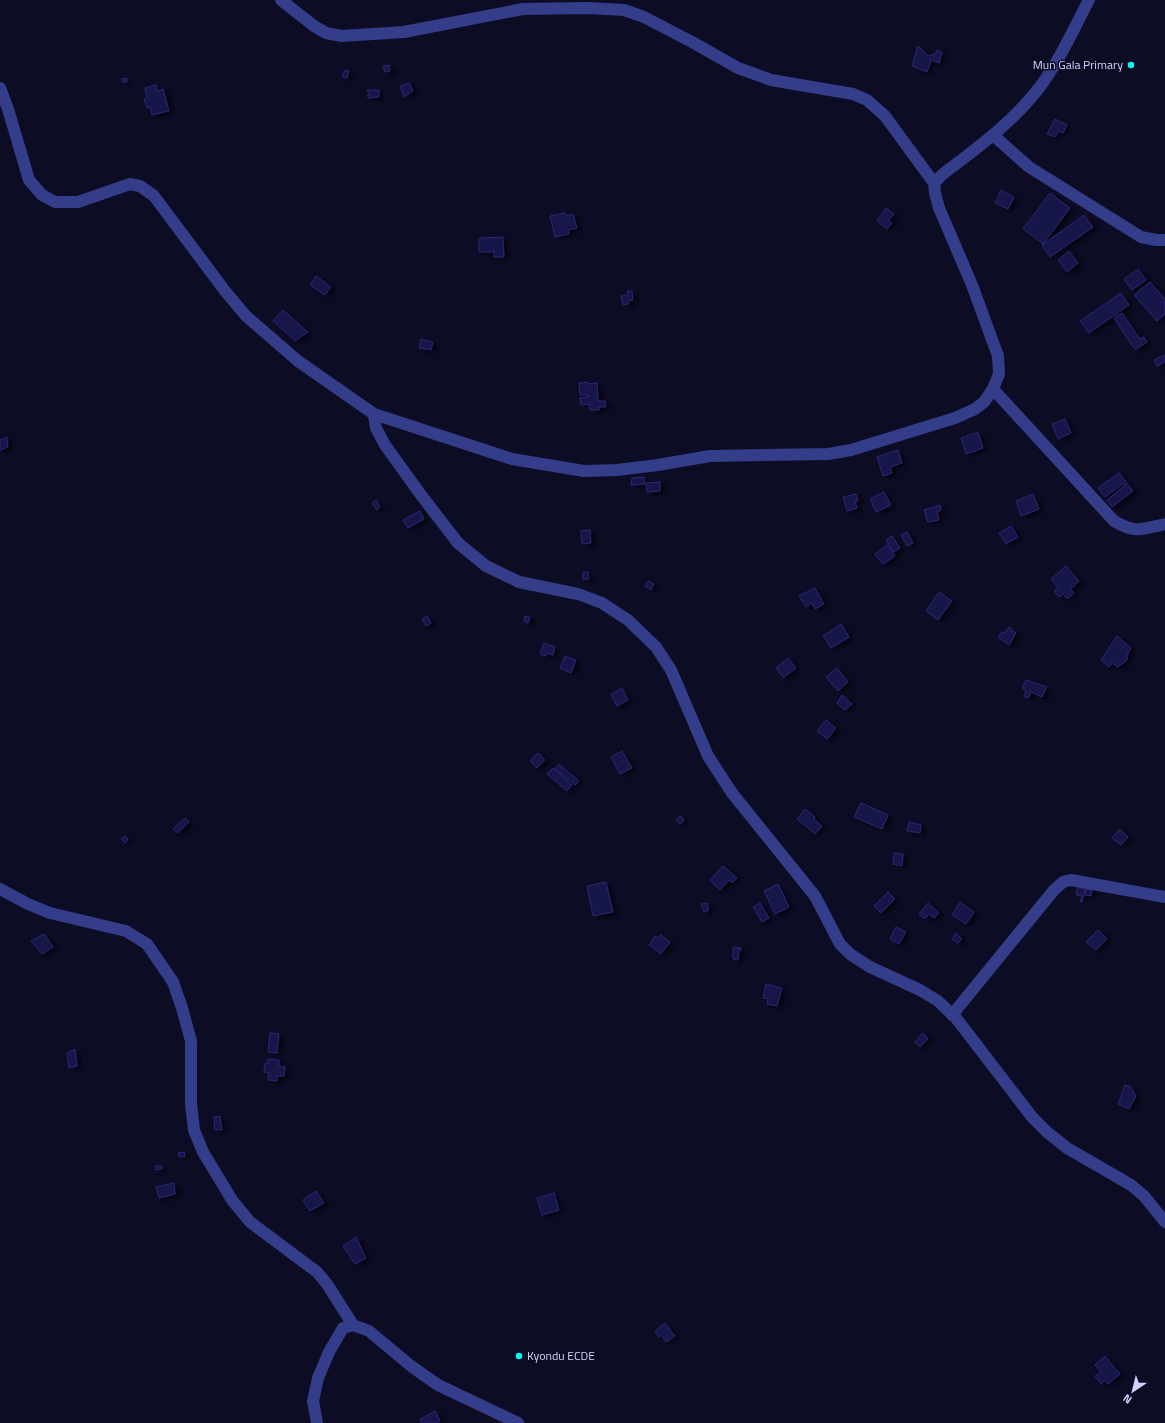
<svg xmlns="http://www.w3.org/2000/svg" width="1165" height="1423" font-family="'Titillium Web',sans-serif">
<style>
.building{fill:#191748;stroke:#2a2676;filter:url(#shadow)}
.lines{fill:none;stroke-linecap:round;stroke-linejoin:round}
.minor{stroke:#333d89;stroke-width:12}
.poi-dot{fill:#00fcef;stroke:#0d0c25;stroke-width:1.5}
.labels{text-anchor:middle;stroke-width:3;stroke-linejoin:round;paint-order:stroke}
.poi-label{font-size:12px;fill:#d1d3ff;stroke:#0d0c25;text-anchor:end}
</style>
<defs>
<filter id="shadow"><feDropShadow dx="4.5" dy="2.5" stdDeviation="2" flood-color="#0009"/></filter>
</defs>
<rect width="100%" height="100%" fill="#0d0c25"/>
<g class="building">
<polygon points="918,46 929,56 935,54 937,50 942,53 939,63 931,60 927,72 912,66"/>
<polygon points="389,65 390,71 385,72 383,66"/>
<polygon points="345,70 349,71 347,78 342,77"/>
<polygon points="127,78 127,82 123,82 122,79"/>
<polygon points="409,83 413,91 404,97 400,86"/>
<polygon points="156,85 157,91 163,89 169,111 152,115 150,107 147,108 144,99 147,98 145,88"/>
<polygon points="367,90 379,90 379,97 368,98 368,94 369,94"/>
<polygon points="1055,119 1067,125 1063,133 1059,131 1055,137 1047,134"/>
<polygon points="1001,190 1014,197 1008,209 995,203"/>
<polygon points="1050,193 1070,208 1043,244 1023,229"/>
<polygon points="886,208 894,214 889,220 892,223 887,229 877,221"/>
<polygon points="565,213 566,216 573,214 577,228 568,230 569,234 555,237 550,216"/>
<polygon points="1084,215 1093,227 1050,257 1042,245"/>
<polygon points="503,237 504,257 494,257 494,252 479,252 479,238"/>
<polygon points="1069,251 1078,263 1067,272 1058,260"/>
<polygon points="1138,269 1146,280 1132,290 1124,279"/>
<polygon points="316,276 331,287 325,295 310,285"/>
<polygon points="1150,282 1165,299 1165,314 1157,321 1134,295"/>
<polygon points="627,291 632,291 633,300 628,301 628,304 623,305 621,296 628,295"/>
<polygon points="1121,293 1129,305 1089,333 1080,321"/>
<polygon points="283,310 308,332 295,341 273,321"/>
<polygon points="1122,313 1140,339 1144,337 1147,342 1135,350 1114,318"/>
<polygon points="421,339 433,342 431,350 419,348"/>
<polygon points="1165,355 1165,362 1157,366 1154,360"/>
<polygon points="587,382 587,384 597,383 598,401 605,401 606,407 599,407 599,410 590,410 589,404 581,405 580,398 588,397 588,395 580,395 579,383"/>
<polygon points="1065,419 1071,433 1058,439 1052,424"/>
<polygon points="978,432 983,448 966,454 961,438"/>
<polygon points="7,437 8,447 0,450 0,440"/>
<polygon points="898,450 902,463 890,467 892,473 883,476 877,457"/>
<polygon points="1119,473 1133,491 1112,507 1107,500 1125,485 1124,483 1105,497 1098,488"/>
<polygon points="644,477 645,484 631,485 632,478"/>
<polygon points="660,482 660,491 647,492 646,483"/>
<polygon points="884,492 891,505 876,512 870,499"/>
<polygon points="856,494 858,501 855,501 857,508 847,511 843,497"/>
<polygon points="1033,494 1039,509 1021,516 1016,501"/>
<polygon points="376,500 380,507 377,510 372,503"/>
<polygon points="940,505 941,510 937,512 939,520 928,522 924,510"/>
<polygon points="420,511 424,519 408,528 403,520"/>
<polygon points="1011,526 1018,537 1006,544 999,533"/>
<polygon points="590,530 591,543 582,544 581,531"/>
<polygon points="907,532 913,543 907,546 901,535"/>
<polygon points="892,536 900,548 893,552 886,540"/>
<polygon points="887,545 895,556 883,564 875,554"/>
<polygon points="1066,566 1079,581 1071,589 1074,593 1067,599 1063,594 1059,597 1054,591 1058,587 1051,579"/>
<polygon points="583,572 588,572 589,579 583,579"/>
<polygon points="648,581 654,584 651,590 645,586"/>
<polygon points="815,588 824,604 815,609 812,603 806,607 799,596"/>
<polygon points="939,592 952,601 938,620 926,611"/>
<polygon points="427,616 431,623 426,626 422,619"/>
<polygon points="525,616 530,617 528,623 524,621"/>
<polygon points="841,624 849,637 831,648 823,636"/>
<polygon points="1009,627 1016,633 1009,645 998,637 1002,632 1005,633"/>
<polygon points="1117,636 1131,648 1128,653 1127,660 1118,667 1112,663 1109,667 1101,660"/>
<polygon points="544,643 555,647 553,655 547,653 546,656 540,654"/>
<polygon points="565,656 576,660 571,673 560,668"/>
<polygon points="788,658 796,668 783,678 776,668"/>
<polygon points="837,668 848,682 838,691 826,677"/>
<polygon points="1026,680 1047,687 1042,697 1031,692 1028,698 1024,696 1026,691 1022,688"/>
<polygon points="622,688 628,700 617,706 611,694"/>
<polygon points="842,695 852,704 845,710 837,703"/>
<polygon points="826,720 836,728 827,739 817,731"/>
<polygon points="622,751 632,768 620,774 611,757"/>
<polygon points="538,753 545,760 537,768 530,761"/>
<polygon points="559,764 579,781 575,785 555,769"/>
<polygon points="553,768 572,785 567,791 547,774"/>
<polygon points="861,803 888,815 882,829 854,817"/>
<polygon points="805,809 815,817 814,819 822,826 815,834 797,819"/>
<polygon points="681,816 684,821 680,824 676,819"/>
<polygon points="185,818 189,822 178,833 173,829"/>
<polygon points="909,822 921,825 920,833 907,831"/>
<polygon points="1120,829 1128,837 1121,845 1112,838"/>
<polygon points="125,836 128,839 125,843 121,839"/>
<polygon points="894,853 903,854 902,866 893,864"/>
<polygon points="723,866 737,878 732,883 729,880 720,890 710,880"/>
<polygon points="606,882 613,912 593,916 587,886"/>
<polygon points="778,884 789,907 775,914 764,891"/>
<polygon points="1078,887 1085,889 1082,902 1080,901 1082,896 1076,895"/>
<polygon points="1086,889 1092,890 1091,896 1085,895"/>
<polygon points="888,892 895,899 881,913 874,906"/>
<polygon points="960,902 974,912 966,924 952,915"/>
<polygon points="707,903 709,910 704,912 701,904"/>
<polygon points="760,903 769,918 762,922 753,907"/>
<polygon points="928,903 939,913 934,918 929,914 925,919 919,914"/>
<polygon points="896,927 906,932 899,944 890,939"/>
<polygon points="1098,930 1107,939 1096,950 1086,942"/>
<polygon points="956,933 962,939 958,943 952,939"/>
<polygon points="44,934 53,947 42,954 31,941"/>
<polygon points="661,935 670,942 661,954 649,945 655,936 658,938"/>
<polygon points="733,947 741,948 741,950 739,949 738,960 733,959"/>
<polygon points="766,984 782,988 777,1006 767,1004 768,999 763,998"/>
<polygon points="270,1033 279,1034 277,1053 268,1052"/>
<polygon points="923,1033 928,1039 920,1047 915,1042"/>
<polygon points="75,1049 77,1066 69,1068 67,1053"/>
<polygon points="268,1059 279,1060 279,1066 285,1067 284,1076 277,1076 277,1081 268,1080 269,1073 264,1072 265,1063 268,1063"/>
<polygon points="1125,1085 1131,1087 1136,1096 1129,1109 1118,1104"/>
<polygon points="220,1116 222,1130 215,1130 214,1117"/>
<polygon points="184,1152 185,1156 179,1157 178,1153"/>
<polygon points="155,1166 162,1166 162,1169 156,1170"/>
<polygon points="174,1183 175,1194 159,1198 156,1187"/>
<polygon points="316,1191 324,1203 310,1211 303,1200"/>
<polygon points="554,1193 559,1210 542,1215 537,1198"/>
<polygon points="356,1237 366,1258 355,1264 343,1246"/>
<polygon points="665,1323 675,1336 666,1342 661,1335 659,1337 655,1331"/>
<polygon points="1105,1356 1120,1374 1108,1384 1105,1380 1101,1384 1095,1376 1101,1372 1095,1365"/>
<polygon points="435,1411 440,1421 436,1423 422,1423 420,1419"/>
</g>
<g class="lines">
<g class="minor">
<polyline points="281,0 314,26 326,33 342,36 404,32 523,9 588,8 624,10 644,17 692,42 738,68 771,80 853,94 867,100 885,116 934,183"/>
<path d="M0,88L8,109L29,180L42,195L55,202H78L130,184L140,186L154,196L225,291L246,316L298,361L374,414L512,459L584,471L617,470L658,465L710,456L828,454L851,450L955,418L975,409L984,402L993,389L999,374L998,356L972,285L939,208L935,193L934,183L943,174C977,148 1012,123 1039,88C1059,62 1073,30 1089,0"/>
<polyline points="993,135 1029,167 1141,237 1156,240 1165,240"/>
<path d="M993,389L1114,521C1136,534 1142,529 1165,524"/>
<polyline points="374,414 376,428 385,445 421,495 458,543 486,566 519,582 578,594 602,603 628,620 656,647 671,670 708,756 732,793 815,896 840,944 850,954 870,967 920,990 938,1001 956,1018 1032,1117 1047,1132 1067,1148 1131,1185 1144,1196 1165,1222"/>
<polyline points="0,889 28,904 50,913 126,931 147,944 173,982 182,1008 191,1041 191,1104 194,1130 203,1152 232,1200 250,1222 317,1272 327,1284 353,1325"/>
<polyline points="952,1015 1054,890 1063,882 1071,880 1165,897"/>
<polyline points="317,1423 313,1401 318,1378 329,1352 343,1328 353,1325 369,1331 411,1366 438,1385 518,1423"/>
</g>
</g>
<g class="poi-dot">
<circle cx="1131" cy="65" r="4"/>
<circle cx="519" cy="1356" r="4"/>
</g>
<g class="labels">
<g class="poi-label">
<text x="1123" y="69">Mun Gala Primary</text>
<text x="527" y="1360" text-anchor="start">Kyondu ECDE</text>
</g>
</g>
<g transform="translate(1133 1391) rotate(215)" stroke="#0d0c25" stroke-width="3" paint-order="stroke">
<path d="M0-3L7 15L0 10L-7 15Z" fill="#d1d3ff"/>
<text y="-6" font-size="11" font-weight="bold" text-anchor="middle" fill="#d1d3ff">N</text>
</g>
</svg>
